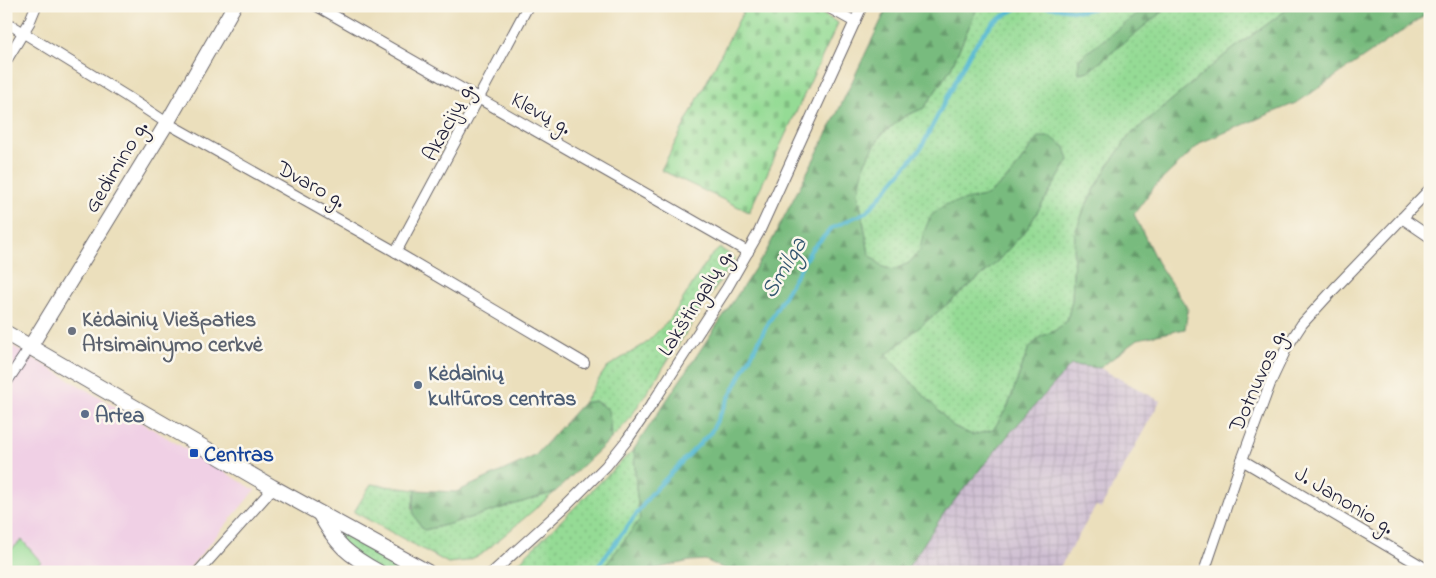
<svg xmlns="http://www.w3.org/2000/svg" width="1436" height="578" font-family="'Indie Flower',sans-serif">
<style>
.built{fill:#f0d0e5}
.industrial{fill:url(#industrial-grid)}
.grass{fill:url(#grass-dots);stroke:#5c7e68}
.forest{fill:url(#forest-firs);stroke:#4d6e5c}
.cemetery{fill:url(#cemetery-stones);stroke:#5c7e68}
.park{fill:#95db95;stroke:#5c7e68}
.lines{fill:none;stroke-linecap:round;stroke-linejoin:round}
.stream{stroke:#53b8d2;stroke-width:4}
.street-casing{stroke:#686468;stroke-width:12}
.secondary-casing{stroke:#686468;stroke-width:16}
.primary-casing{stroke:#686468;stroke-width:17}
.street{stroke:#fff;stroke-width:10}
.secondary{stroke:#fff;stroke-width:14}
.primary{stroke:#fff;stroke-width:15}
.worship-dot{fill:#6b7280;stroke:#fbf7ec;stroke-width:2}
.service-dot{fill:#5c6f8a;stroke:#fbf7ec;stroke-width:2}
.transit-dot{fill:#1a4fb4;stroke:#fbf7ec;stroke-width:2}
.labels{text-anchor:middle;stroke-width:5;stroke-linejoin:round;paint-order:stroke}
.street-label{font-size:22px;fill:#22223b;stroke:#fbf7ec}
.worship-label{font-size:22px;font-weight:bold;fill:#5b616d;stroke:#fbf7ec;text-anchor:start}
.service-label{font-size:22px;font-weight:bold;fill:#4e5e75;stroke:#fbf7ec;text-anchor:start}
.transit-label{font-size:22px;font-weight:bold;fill:#164399;stroke:#fbf7ec;text-anchor:start}
.water-label{font-size:24px;font-style:italic;fill:#335670;stroke:#fbf7ec}
</style>
<defs>
<pattern id="industrial-grid" width="8" height="8" patternUnits="userSpaceOnUse" patternTransform="scale(1.25)"><rect width="8" height="8" fill="#cebed2"/><path d="M0 4h8M4 0v8" fill="none" stroke="#b1a3b5"/></pattern>
<pattern id="grass-dots" width="8" height="8" patternUnits="userSpaceOnUse" patternTransform="scale(1.25)"><rect width="8" height="8" fill="#95db95"/><path d="M2 2h.1M6 6h.1" fill="none" stroke="#80bc81" stroke-width="1.8" stroke-linecap="round"/></pattern>
<pattern id="forest-firs" width="22" height="20" patternUnits="userSpaceOnUse" patternTransform="scale(1.25)"><rect width="22" height="20" fill="#78bb7e"/><path d="M5 1l3.5 6h-7zM16 11l3.5 6h-7z" fill="#629868"/></pattern>
<pattern id="cemetery-stones" width="16" height="16" patternUnits="userSpaceOnUse" patternTransform="scale(1.25)"><rect width="16" height="16" fill="#95db95"/><path d="M2 7V4a2 2 0 0 1 4 0v3zM10 15v-3a2 2 0 0 1 4 0v3z" fill="#80bc81"/></pattern>
</defs>
<rect width="100%" height="100%" fill="#fbf7ec"/>
<filter id="ink" filterUnits="userSpaceOnUse"><feTurbulence type="fractalNoise" baseFrequency=".02" numOctaves="2"/><feDisplacementMap in="SourceGraphic" scale="10" xChannelSelector="R" yChannelSelector="G"/><feConvolveMatrix kernelMatrix="1 2 1 2 8 2 1 2 1" color-interpolation-filters="sRGB"/></filter>
<filter id="wash" filterUnits="userSpaceOnUse"><feTurbulence type="fractalNoise" baseFrequency=".0096" numOctaves="4" result="noise"/><feDisplacementMap in="SourceGraphic" scale="20" xChannelSelector="R" yChannelSelector="G"/><feGaussianBlur stdDeviation="1.12" result="paint"/><feColorMatrix in="noise" values="0 0 0 0 0 0 0 0 0 0 0 0 0 0 0 0 0 1.4 0 .05"/><feComposite in="paint" operator="in"/></filter>
<g filter="url(#wash)">
<rect width="100%" height="100%" fill="#ebdfbc"/>
<polygon class="built" points="6,342 255,490 186,572 6,572"/>
<polygon class="industrial" points="1071,364 1100,368 1160,401 1101,508 1096,506 1057,572 905,572 944,513 1010,433"/>
<g class="grass">
<polygon points="978,6 1147,6 1079,59 1079,73 1089,71 1169,6 1292,6 1225,55 1129,136 1108,166 1086,204 1075,233 1072,300 1067,321 1056,330 1040,337 1028,350 1008,406 993,431 972,435 953,426 885,355 992,267 1027,229 1069,160 1038,137 1011,175 988,195 966,201 923,235 921,250 909,263 893,270 883,267 869,254 858,192 865,162 881,135 905,116 924,108 951,68"/>
<polygon points="720,248 735,258 628,421 611,439 609,410 595,401 583,403 607,367 645,344 671,318 709,258"/>
<polygon points="634,449 636,489 640,519 601,572 509,572"/>
<polygon points="371,484 416,490 412,507 425,530 446,525 555,492 482,554 466,561 448,563 354,512"/>
<polygon points="333,529 411,572 347,572 354,561"/>
</g>
<g class="forest">
<polygon points="888,6 978,6 951,68 924,108 905,116 881,135 865,162 858,192 869,254 883,267 893,270 909,263 920,250 923,235 930,217 944,205 988,195 1011,175 1038,137 1051,137 1065,147 1069,160 1027,229 992,267 886,355 953,426 972,435 993,430 1008,406 1028,350 1040,337 1056,330 1067,321 1072,300 1075,233 1086,205 1108,166 1129,136 1225,55 1292,6 1430,6 1430,12 1298,102 1202,142 1154,187 1134,214 1157,262 1188,309 1185,329 1138,339 1100,368 1071,365 1010,433 944,513 905,572 731,572 705,560 690,561 655,569 652,572 601,572 640,519 636,489 634,449 766,252 831,126"/>
<polygon points="1147,6 1169,6 1089,71 1079,73 1079,59"/>
<path d="M595,401L609,410L611,439L555,492L446,525L424,530C411,515 412,508 416,490L456,492L535,456L583,403Z"/>
</g>
<polygon class="cemetery" points="746,6 808,6 838,23 749,212 661,170"/>
<polygon class="park" points="22,540 41,562 30,572 6,572 6,554"/>
<g class="lines">
<g class="stream">
<polyline points="1039,6 1082,11 1104,6"/>
<polyline points="594,572 651,494 711,432 765,329 811,250 832,228 866,212 875,203 921,148 971,51 984,33 995,21 1019,7 1023,6"/>
</g>
</g>
</g>
<g filter="url(#ink)">
<g class="lines">
<defs>
<g id="street">
<polyline points="317,6 748,252"/>
<polyline points="826,6 855,22"/>
<polyline points="6,22 126,96 167,123 396,252 584,363"/>
<polyline points="6,61 29,23 36,6"/>
<polyline points="1402,218 1430,237"/>
<polyline points="396,252 528,6"/>
<polyline points="6,383 30,347"/>
<polyline points="1242,460 1430,571"/>
<polyline points="198,572 266,496 272,487"/>
<polyline points="493,572 567,505 606,466 627,440 654,401 727,288 759,232 862,6"/>
<polyline points="1204,572 1242,460 1271,381 1287,347 1302,324 1334,289 1430,189"/>
</g>
<g id="secondary">
<polyline points="30,347 167,123 234,6"/>
<path d="M319,513C336,545 348,555 379,572"/>
</g>
<polyline id="primary" points="6,333 272,487 427,572"/>
</defs>
<use href="#street" class="street-casing"/>
<use href="#secondary" class="secondary-casing"/>
<use href="#primary" class="primary-casing"/>
<use href="#street" class="street"/>
<use href="#secondary" class="secondary"/>
<use href="#primary" class="primary"/>
</g>
</g>
<circle class="worship-dot" cx="72" cy="331" r="5"/>
<g class="service-dot">
<circle cx="418" cy="385" r="5"/>
<circle cx="85" cy="414" r="5"/>
</g>
<rect class="transit-dot" x="189" y="448" width="10" height="10" rx="2.5"/>
<g class="labels">
<g class="street-label">
<text transform="translate(542 112) rotate(29)" y="8">Klevų g.</text>
<text transform="translate(447 121) rotate(-62)" y="8">Akacijų g.</text>
<text transform="translate(115 166) rotate(-59)" y="8">Gedimino g.</text>
<text transform="translate(312 183) rotate(29)" y="8">Dvaro g.</text>
<text transform="translate(694 302) rotate(-58)" y="8">Lakštingalų g.</text>
<text transform="translate(1256 380) rotate(-66)" y="8">Dotnuvos g.</text>
<text transform="translate(1345 499) rotate(31)" y="8">J. Janonio g.</text>
</g>
<g class="worship-label">
<text x="82" y="326">Kėdainių Viešpaties<tspan x="82" dy="25">Atsimainymo cerkvė</tspan></text>
</g>
<g class="service-label">
<text x="428" y="380">Kėdainių<tspan x="428" dy="25">kultūros centras</tspan></text>
<text x="95" y="422">Artea</text>
</g>
<g class="transit-label">
<text x="204" y="461">Centras</text>
</g>
<g class="water-label">
<text transform="translate(783 267) rotate(-59)" y="8">Smilga</text>
</g>
</g>
<rect width="1436" height="578" fill="none" stroke="#fbf7ec" stroke-width="25"/>
</svg>
